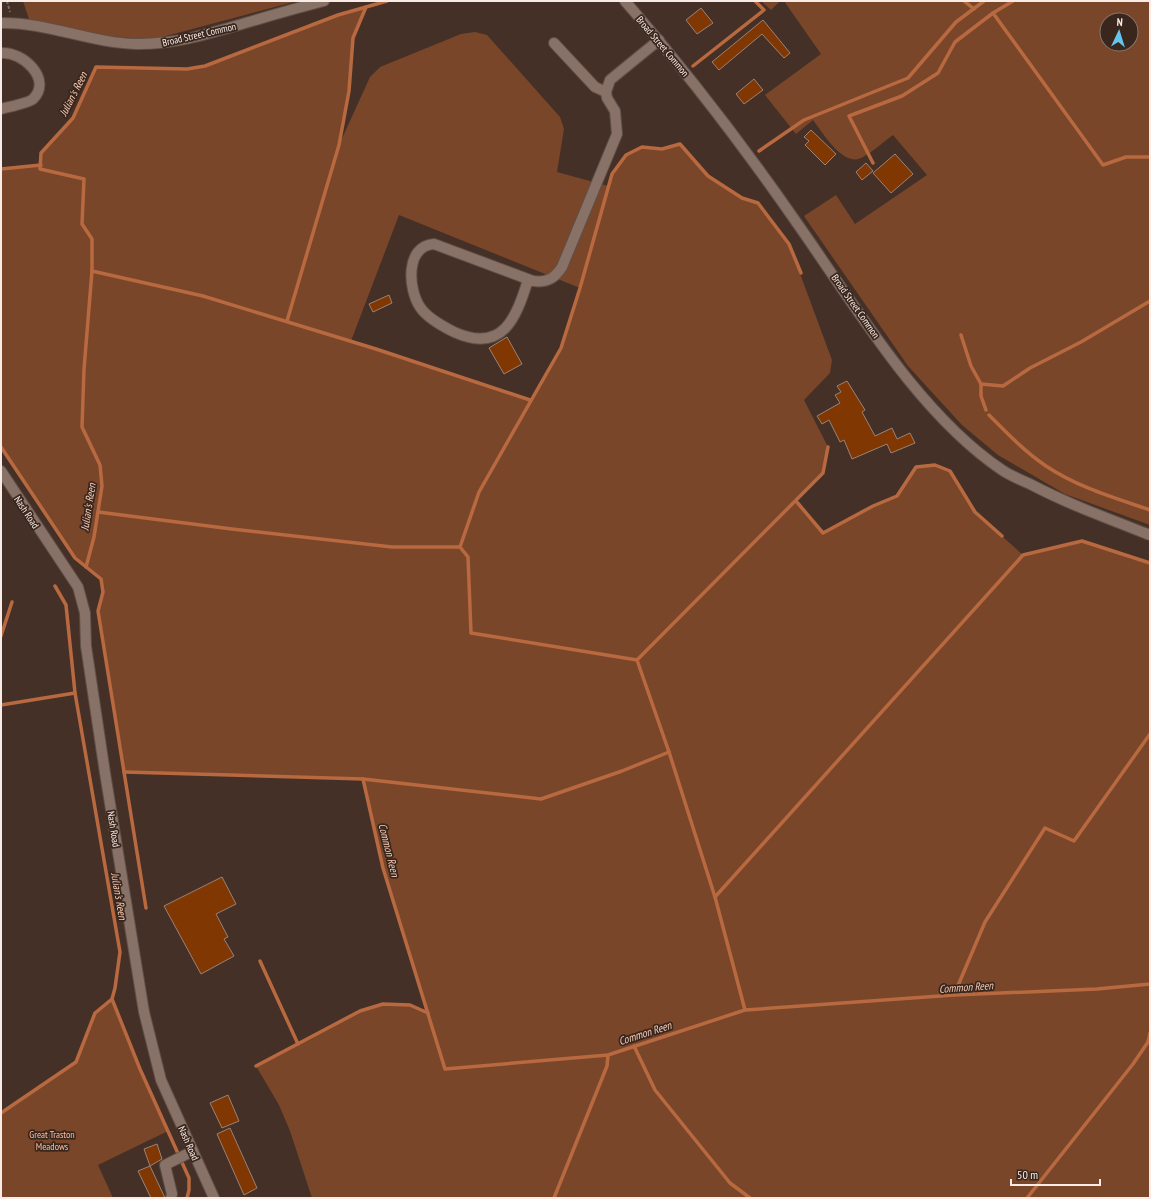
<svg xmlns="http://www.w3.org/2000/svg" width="1151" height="1199" font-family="'PT Sans Narrow',sans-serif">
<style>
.green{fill:#7a462a;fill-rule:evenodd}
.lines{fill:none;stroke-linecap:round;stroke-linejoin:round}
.stream{stroke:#b8693f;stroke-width:3.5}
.building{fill:#803702;stroke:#9a8377}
.minor-casing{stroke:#604f47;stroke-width:12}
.path{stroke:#7d6b63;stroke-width:2;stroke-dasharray:3 2;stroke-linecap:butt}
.minor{stroke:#887166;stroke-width:10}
.labels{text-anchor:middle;stroke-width:3.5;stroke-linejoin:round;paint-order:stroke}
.street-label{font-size:10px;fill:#f9ece6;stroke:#39261d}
.park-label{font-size:10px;fill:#ffbe9d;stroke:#39261d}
.water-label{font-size:11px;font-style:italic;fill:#f8ccb6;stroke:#39261d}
</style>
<rect width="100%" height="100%" fill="#443026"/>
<g class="green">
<polygon points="23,1 297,1 151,40 100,35 29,19"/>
<polygon points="761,1 780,1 771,10"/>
<path d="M784,1H1150V525L1065,494L998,455L962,425L908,366L804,216L836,195L855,224L927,175L893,135C883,142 874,151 863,157C844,169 823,133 813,120L796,134L765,95L821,54ZM1107,20H1131V44H1107Z"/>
<path d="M366,7L353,38L349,91L340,143L370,77L380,67L461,34L475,32L487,35L560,117L564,129L557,172L608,186L612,174L626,155L642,147L662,149L680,144L708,176L742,198L758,203L789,244L832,360L830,373L804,400L828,447L823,473L796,501L823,533L873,506L897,496L916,467L935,465L950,471L975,512L1023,555L1082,541L1150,563V1033L1148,1042L1150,1044V1198H312L290,1131L279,1105L256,1066L360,1011L383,1004L410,1005L428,1012L383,868L363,779L124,772L98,611L103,592L101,580L75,558L1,447V169L41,165V153L73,118L96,67L187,69L205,66L338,15ZM399,215L580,288L561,348L530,400L351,341Z"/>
<polygon points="112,999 140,1069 168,1131 98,1165 113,1198 1,1198 1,1113 76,1062 95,1013"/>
</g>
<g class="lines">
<g class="stream">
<polyline points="964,1 974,9"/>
<polyline points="993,13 1103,165 1126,157 1150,157"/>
<polyline points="693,66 764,10 755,1"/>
<polyline points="759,151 804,120 908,78 956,22 984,1"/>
<polyline points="873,163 849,116 902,96 938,73 955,42 993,13 1013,1"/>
<polyline points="1,169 41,165"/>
<polyline points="92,271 203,296 376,349 530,400"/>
<polyline points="287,321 339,145 349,91 353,38 366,7"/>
<polyline points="961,335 971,366 981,384 1003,386 1030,368 1081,342 1150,301"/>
<polyline points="981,384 981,396 986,410"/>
<path d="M989,415C1007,433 1025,452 1046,466C1077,487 1115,498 1150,510"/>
<polyline points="1,447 75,558 101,579 103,592 98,611 146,908"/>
<polyline points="796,501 823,533 873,506 897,496 916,467 935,465 950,471 975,512 1002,536"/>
<polyline points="98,512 232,529 392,547 460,547 468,557 471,633 637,660 669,752 715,897 745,1010"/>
<polyline points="460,547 479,492 561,348 580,288 612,174 626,155 642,147 662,149 680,144 708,176 742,198 758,203 789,244 801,273"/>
<polyline points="86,567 94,537 102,486 100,465 82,427 84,369 92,271 92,239 82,224 84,179 40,169 41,153 73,118 96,67 187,69 205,66 338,15 387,1"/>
<polyline points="55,586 66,605 75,693 120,952 115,988 112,999 140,1069 189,1178 189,1190 187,1198"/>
<polyline points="1,636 12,602"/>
<polyline points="637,660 823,473 828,447"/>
<polyline points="1,705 75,693"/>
<polyline points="124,772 363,779 541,799 622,771 669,752"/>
<polyline points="363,779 383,868 445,1069 608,1055 745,1010 954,995 1097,989 1150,984"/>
<polyline points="715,897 1023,555 1082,541 1150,563"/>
<polyline points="260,961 298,1044"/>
<polyline points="954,995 985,922 1045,828 1074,841 1150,734"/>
<polyline points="634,1046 655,1090 730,1183 750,1198"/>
<polyline points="256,1066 360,1011 383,1004 410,1005 428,1013"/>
<polyline points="1,1113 76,1062 95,1013 112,999"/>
<polyline points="554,1198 607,1066 608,1055"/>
<polyline points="1027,1198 1133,1064 1148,1042 1150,1033"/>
</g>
</g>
<g class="building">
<polygon points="701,8 713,23 697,34 686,20"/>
<polygon points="763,20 790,53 784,58 762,34 719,70 712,62"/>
<polygon points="754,79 763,90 744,104 736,94"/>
<polygon points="811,130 836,154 825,165 805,145 809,141 804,137"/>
<polygon points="895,154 913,174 891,193 873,173"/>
<polygon points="866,163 873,171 862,180 856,172"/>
<polygon points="389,295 392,303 373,312 369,304"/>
<polygon points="507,337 522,364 504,374 489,348"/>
<polygon points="847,381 865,410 862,412 875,436 892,428 897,439 910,433 915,443 891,453 887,444 852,459 844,440 840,442 829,420 822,424 817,416 840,403 835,395 841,392 837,386"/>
<polygon points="222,877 236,904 216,914 228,937 224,939 234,956 201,974 164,906"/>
<polygon points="228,1095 239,1121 222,1128 210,1103"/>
<polygon points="230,1128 257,1188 244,1195 217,1134"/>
<polygon points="157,1144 162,1159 150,1166 144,1149"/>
<polygon points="150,1166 165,1198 151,1198 138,1171"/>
</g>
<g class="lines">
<defs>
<g id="minor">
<path d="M625,1C687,72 745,148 799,226C856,307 919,414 1002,470C1011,476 1021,480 1030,484C1068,504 1109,519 1150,535"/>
<path d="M1,23C47,22 90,43 136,44C172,45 208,34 242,24C269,16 297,8 324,1"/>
<polyline points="554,43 595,87 606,92"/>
<path d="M1,53C22,51 53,79 33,99C29,103 8,107 1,109"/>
<path d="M528,280C516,318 503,354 454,332C442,326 427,318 420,307C408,289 405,246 434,244L533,281C547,283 555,278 562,267L617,134L615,111L607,98L606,92L610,80L659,40"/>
<polyline points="1,471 78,587 85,613 86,646 105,773 144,1012 161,1080 214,1198"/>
<polyline points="171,1198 172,1194 165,1165 193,1151"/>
</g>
</defs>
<use href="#minor" class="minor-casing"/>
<polyline class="path" points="7,1 10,12"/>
<use href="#minor" class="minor"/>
</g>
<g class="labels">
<g class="street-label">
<text transform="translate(199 34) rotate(-13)" y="4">Broad Street Common</text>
<text transform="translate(663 46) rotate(50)" y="4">Broad Street Common</text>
<text transform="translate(856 306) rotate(55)" y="4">Broad Street Common</text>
<text transform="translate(27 512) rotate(57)" y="4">Nash Road</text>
<text transform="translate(114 829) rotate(81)" y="4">Nash Road</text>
<text transform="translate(189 1143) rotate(66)" y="4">Nash Road</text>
</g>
<g class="park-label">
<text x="52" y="1138">Great Traston<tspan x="52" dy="12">Meadows</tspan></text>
</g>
<g class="water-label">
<text transform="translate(73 94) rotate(-63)" y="4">Julian's Reen</text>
<text transform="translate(88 507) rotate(-81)" y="4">Julian's Reen</text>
<text transform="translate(389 850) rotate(76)" y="4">Common Reen</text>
<text transform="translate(119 896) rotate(80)" y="4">Julian's Reen</text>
<text transform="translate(966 987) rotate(-4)" y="4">Common Reen</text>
<text transform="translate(645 1033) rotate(-18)" y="4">Common Reen</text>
</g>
</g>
<rect width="1151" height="1199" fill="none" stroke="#f9ece6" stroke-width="4"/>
<g transform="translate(1119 32) rotate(4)"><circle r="19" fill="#39261d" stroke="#86756d"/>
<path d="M0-3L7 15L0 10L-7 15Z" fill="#64c5ee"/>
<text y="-6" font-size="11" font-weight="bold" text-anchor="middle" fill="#f9ece6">N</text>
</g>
<path d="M1011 1179v6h89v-6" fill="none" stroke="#f9ece6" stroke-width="2"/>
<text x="1017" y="1179" font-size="12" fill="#f9ece6" stroke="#39261d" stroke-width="3" paint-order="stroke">50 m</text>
</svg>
